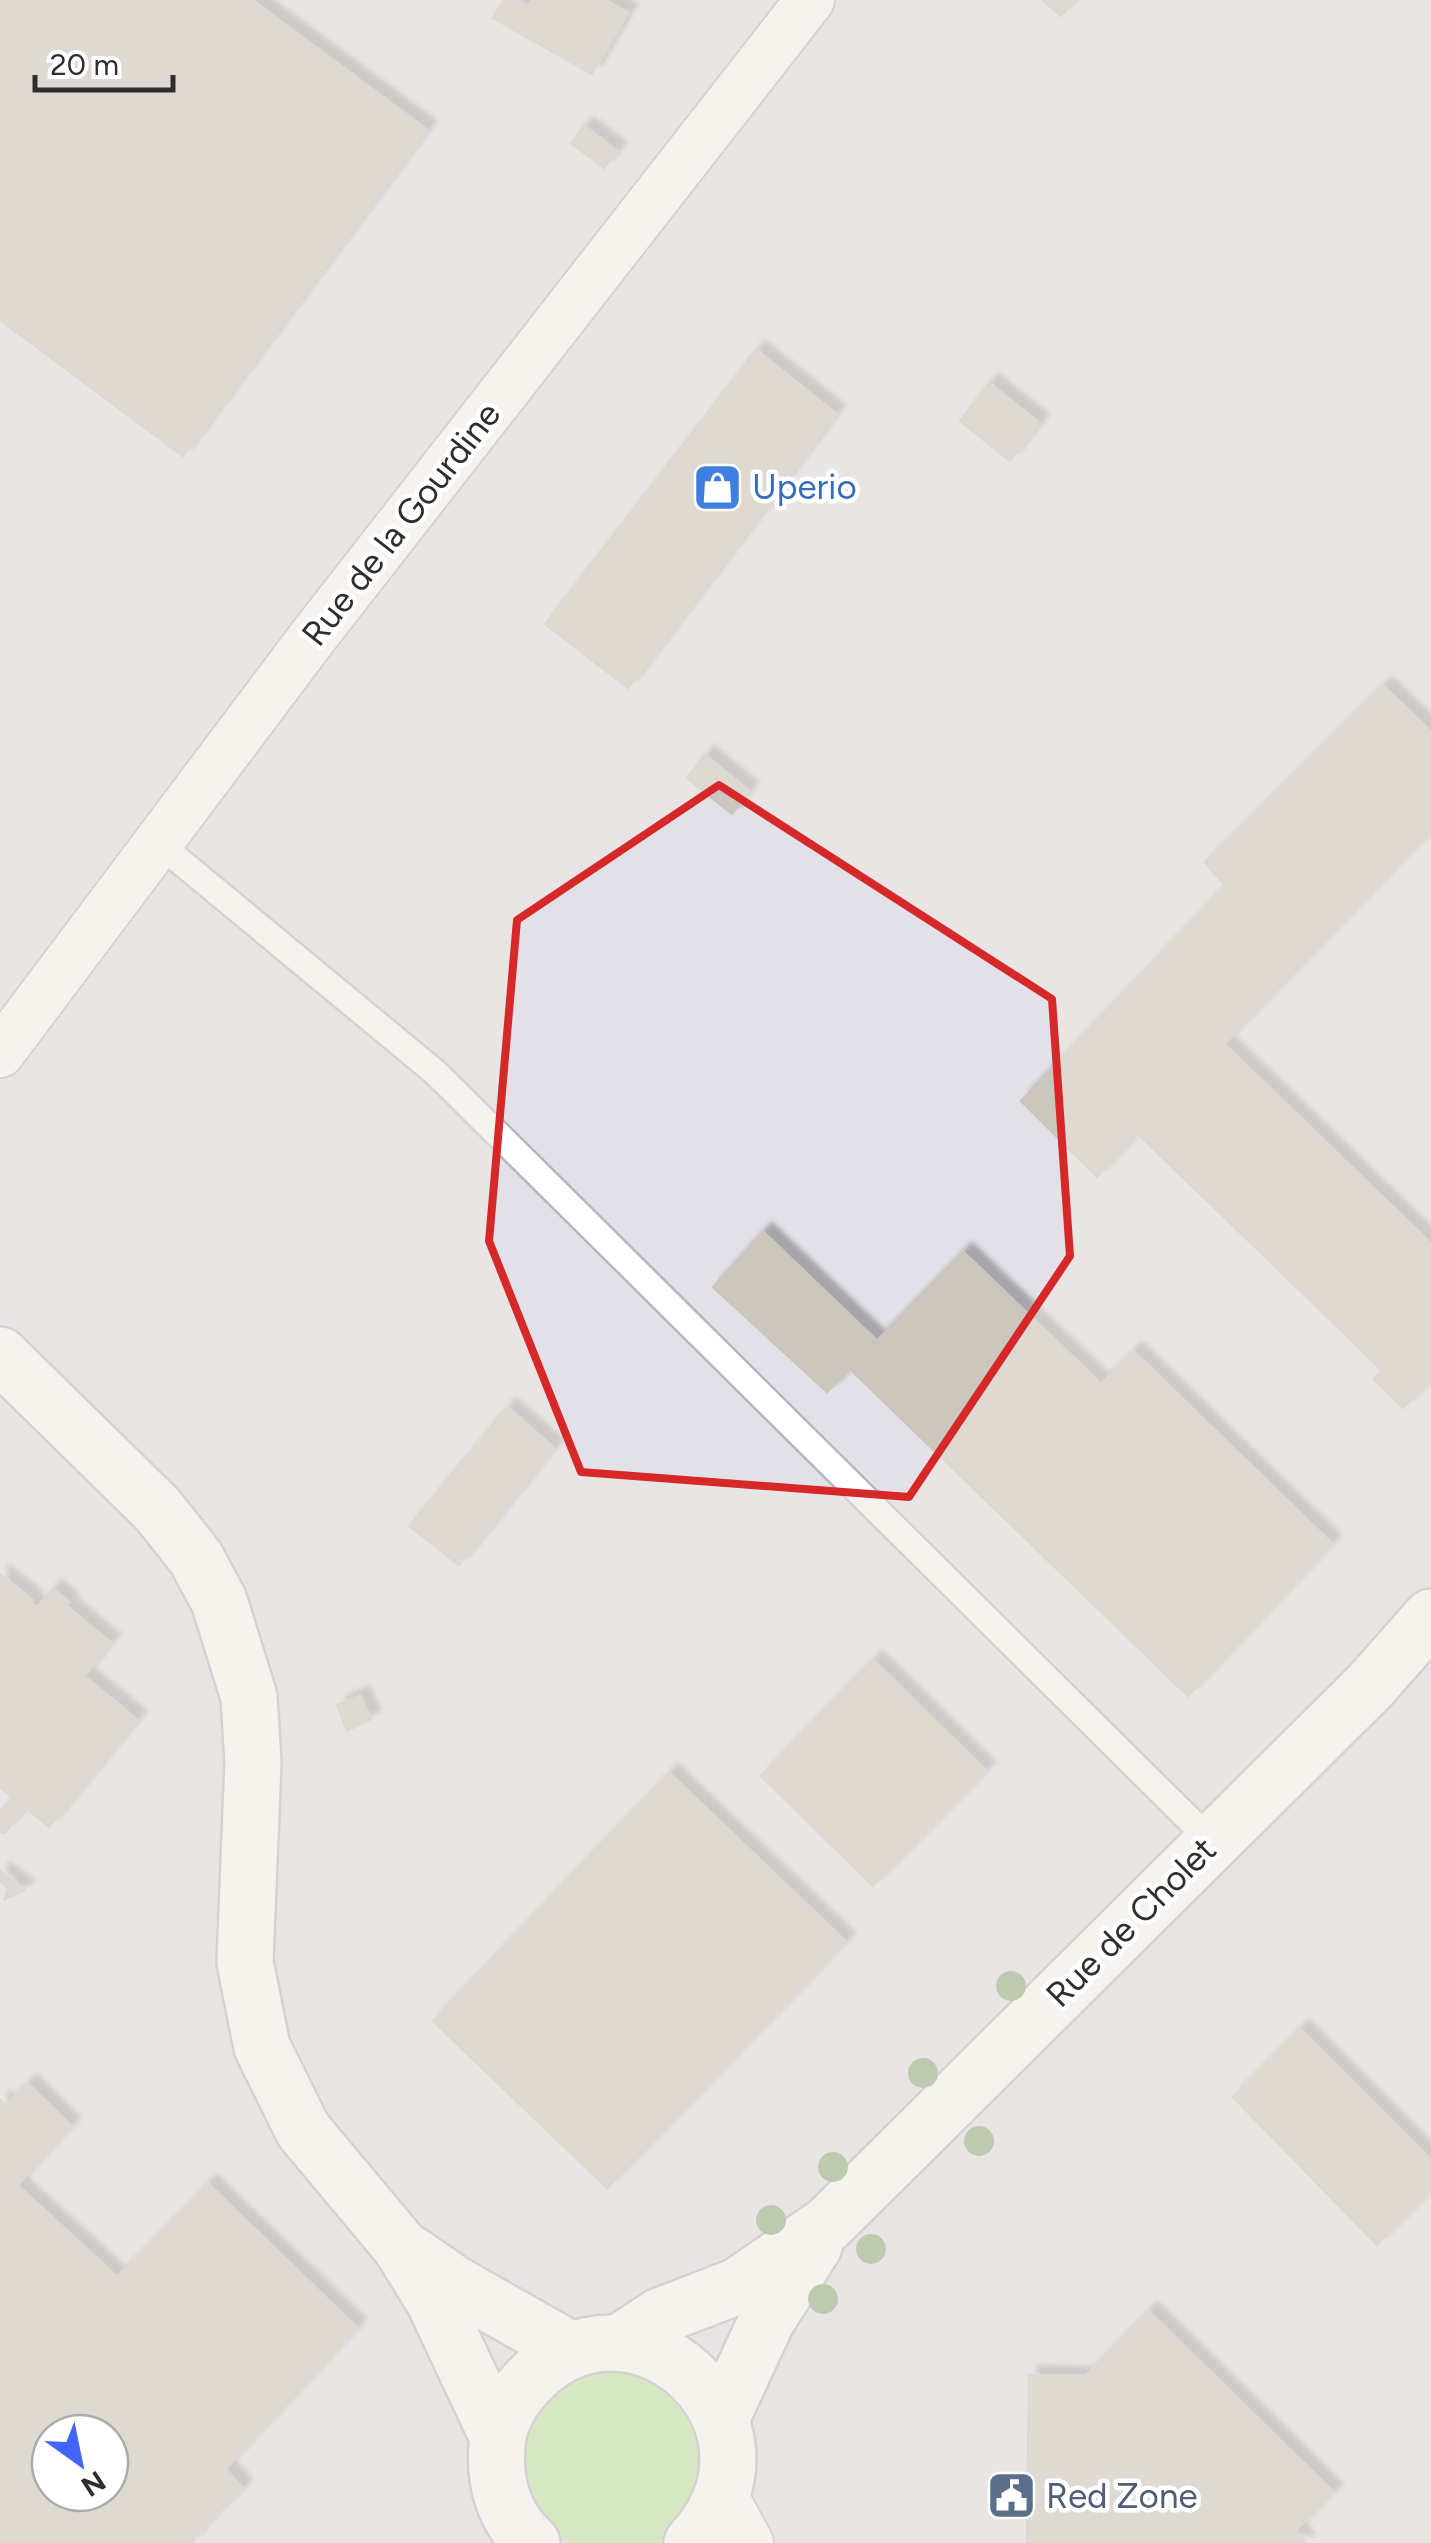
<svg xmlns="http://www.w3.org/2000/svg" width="1431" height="2543" font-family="Figtree,sans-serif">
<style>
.industrial{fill:#e3e1e8;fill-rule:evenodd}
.green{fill:#b6e59e}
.building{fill:#cbc7bf;stroke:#cbc5ba;stroke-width:2.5;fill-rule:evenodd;filter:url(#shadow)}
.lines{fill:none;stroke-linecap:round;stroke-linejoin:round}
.service-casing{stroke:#b4b7c1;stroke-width:30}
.minor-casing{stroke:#b4b7c1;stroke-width:52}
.secondary-casing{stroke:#b4b7c1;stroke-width:60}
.service{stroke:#fff;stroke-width:25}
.minor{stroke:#fff;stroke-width:48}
.secondary{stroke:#fff;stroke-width:55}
.tree{fill:#84a574}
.marked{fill:none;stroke:#d62828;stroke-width:8;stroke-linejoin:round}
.labels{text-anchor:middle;stroke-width:9;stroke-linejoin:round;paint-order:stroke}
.shop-label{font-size:35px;fill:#366cbe;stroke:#fff;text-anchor:start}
.street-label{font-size:35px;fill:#2e2e2e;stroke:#fff}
.service-label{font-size:35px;fill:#4e5e75;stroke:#fff;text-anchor:start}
</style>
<defs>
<filter id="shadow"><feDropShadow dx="9" dy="-9" stdDeviation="2.5" flood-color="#0004"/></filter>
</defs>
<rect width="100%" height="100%" fill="#efe9e1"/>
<path class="industrial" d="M0,0H1431V2543H0ZM50,2433H110V2493H50Z"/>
<polygon class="green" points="609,2365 666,2381 703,2427 706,2485 673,2535 658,2543 568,2543 551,2532 520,2475 520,2442 532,2412 554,2387"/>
<g class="building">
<polygon points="0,0 252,0 427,130 183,456 0,320"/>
<polygon points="504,0 517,0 528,6 532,0 605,0 628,13 592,74 493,18"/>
<polygon points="1042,0 1074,0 1061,16"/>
<polygon points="584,126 617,151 604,168 571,143"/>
<polygon points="756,350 836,414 628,688 545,624"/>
<polygon points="989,383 1039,423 1010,461 960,421"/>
<polygon points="1383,686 1431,732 1431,831 1224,1044 1431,1244 1431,1380 1403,1408 1374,1379 1382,1370 1138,1134 1097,1177 1021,1101 1225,886 1205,862"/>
<polygon points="705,755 749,791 732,814 687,778"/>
<polygon points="763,1232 877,1341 827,1392 713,1287"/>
<polygon points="963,1252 1101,1384 1133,1351 1332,1544 1188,1696 850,1369"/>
<polygon points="507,1407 554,1448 459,1565 409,1526"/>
<polygon points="0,1574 32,1600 31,1603 37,1608 53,1589 69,1602 65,1605 111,1643 84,1676 137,1720 49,1827 25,1807 4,1833 0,1831 0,1812 12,1797 0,1787"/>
<polygon points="873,1660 986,1771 873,1886 761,1776"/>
<polygon points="360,1696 371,1719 347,1731 337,1705"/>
<polygon points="669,1773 846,1942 607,2188 433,2021"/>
<polygon points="0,1871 25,1890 5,1899 8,1888 0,1881"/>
<polygon points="1300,2029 1431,2160 1431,2190 1377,2245 1233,2097"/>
<polygon points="28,2084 71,2126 0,2204 0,2100 6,2105"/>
<path d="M208,2184L357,2328L225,2469L243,2488L226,2507L224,2504L191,2543H0V2204L18,2186L117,2277ZM50,2433H110V2493H50Z"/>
<polygon points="1148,2311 1333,2492 1295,2531 1306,2543 1027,2543 1029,2375 1086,2376"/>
</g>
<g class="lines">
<defs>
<polyline id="service" points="158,843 436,1073 1212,1842"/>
<g id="minor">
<polyline points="0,1053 312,638 810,0"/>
<polyline points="723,2495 749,2543"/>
</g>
<g id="secondary">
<polyline points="0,1355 158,1510 196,1558 219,1601 249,1697 253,1762 245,1962 262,2047 303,2130 400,2246 434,2301 497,2435"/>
<polyline points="411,2254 453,2283 571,2350"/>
<polyline points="619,2343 660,2316 738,2286 828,2224 1371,1685 1431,1617"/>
<polyline points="721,2419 767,2320 814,2246"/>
<path d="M532,2543C504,2518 494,2483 497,2446C498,2423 510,2402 525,2385C628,2267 804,2422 692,2543"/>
</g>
</defs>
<use href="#service" class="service-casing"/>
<use href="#minor" class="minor-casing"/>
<use href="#secondary" class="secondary-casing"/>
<use href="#service" class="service"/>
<use href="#minor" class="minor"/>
<use href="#secondary" class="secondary"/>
</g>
<g class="tree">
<circle cx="1011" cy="1986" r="15"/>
<circle cx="923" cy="2073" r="15"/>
<circle cx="979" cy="2141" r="15"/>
<circle cx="833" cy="2167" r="15"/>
<circle cx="771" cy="2220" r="15"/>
<circle cx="871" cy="2249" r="15"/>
<circle cx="823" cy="2299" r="15"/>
</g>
<path d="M0 0H1431V2543H0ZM719,785L1052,999L1070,1256L909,1497L581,1472L489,1241L517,920Z" fill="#efe9e1" fill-opacity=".55" fill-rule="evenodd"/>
<path class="marked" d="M719,785L1052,999L1070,1256L909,1497L581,1472L489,1241L517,920Z"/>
<defs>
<symbol id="shop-square" viewBox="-11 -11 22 22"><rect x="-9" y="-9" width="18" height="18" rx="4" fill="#3f7fe0" stroke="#fff"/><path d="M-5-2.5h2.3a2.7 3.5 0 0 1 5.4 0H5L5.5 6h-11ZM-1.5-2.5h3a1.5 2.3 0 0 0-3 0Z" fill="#fff"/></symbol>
<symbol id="civic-square" viewBox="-11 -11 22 22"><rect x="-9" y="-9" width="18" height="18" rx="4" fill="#5c6f8a" stroke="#fff"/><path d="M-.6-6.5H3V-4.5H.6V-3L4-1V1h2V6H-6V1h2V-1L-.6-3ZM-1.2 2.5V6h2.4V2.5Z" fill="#fff"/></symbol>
</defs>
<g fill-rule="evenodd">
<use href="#shop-square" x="690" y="460" width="55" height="55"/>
<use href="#civic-square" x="984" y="2468" width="55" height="55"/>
</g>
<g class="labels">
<g class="shop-label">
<text x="752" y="499">Uperio</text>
</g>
<g class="street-label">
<text transform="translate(401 524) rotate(-52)" y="12">Rue de la Gourdine</text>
<text transform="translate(1131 1922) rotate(-45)" y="12">Rue de Cholet</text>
</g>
<g class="service-label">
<text x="1046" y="2508">Red Zone</text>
</g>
</g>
<g transform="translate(80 2463) rotate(147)"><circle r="48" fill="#ffffff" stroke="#ababab" stroke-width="2.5"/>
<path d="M0-8L18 38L0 25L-18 38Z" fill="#4264fb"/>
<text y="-15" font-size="28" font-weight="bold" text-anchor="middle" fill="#2e2e2e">N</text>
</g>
<path d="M35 75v15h138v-15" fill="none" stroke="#2e2e2e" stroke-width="5"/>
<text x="50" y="75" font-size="30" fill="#2e2e2e" stroke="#ffffff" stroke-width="8" paint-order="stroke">20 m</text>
</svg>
